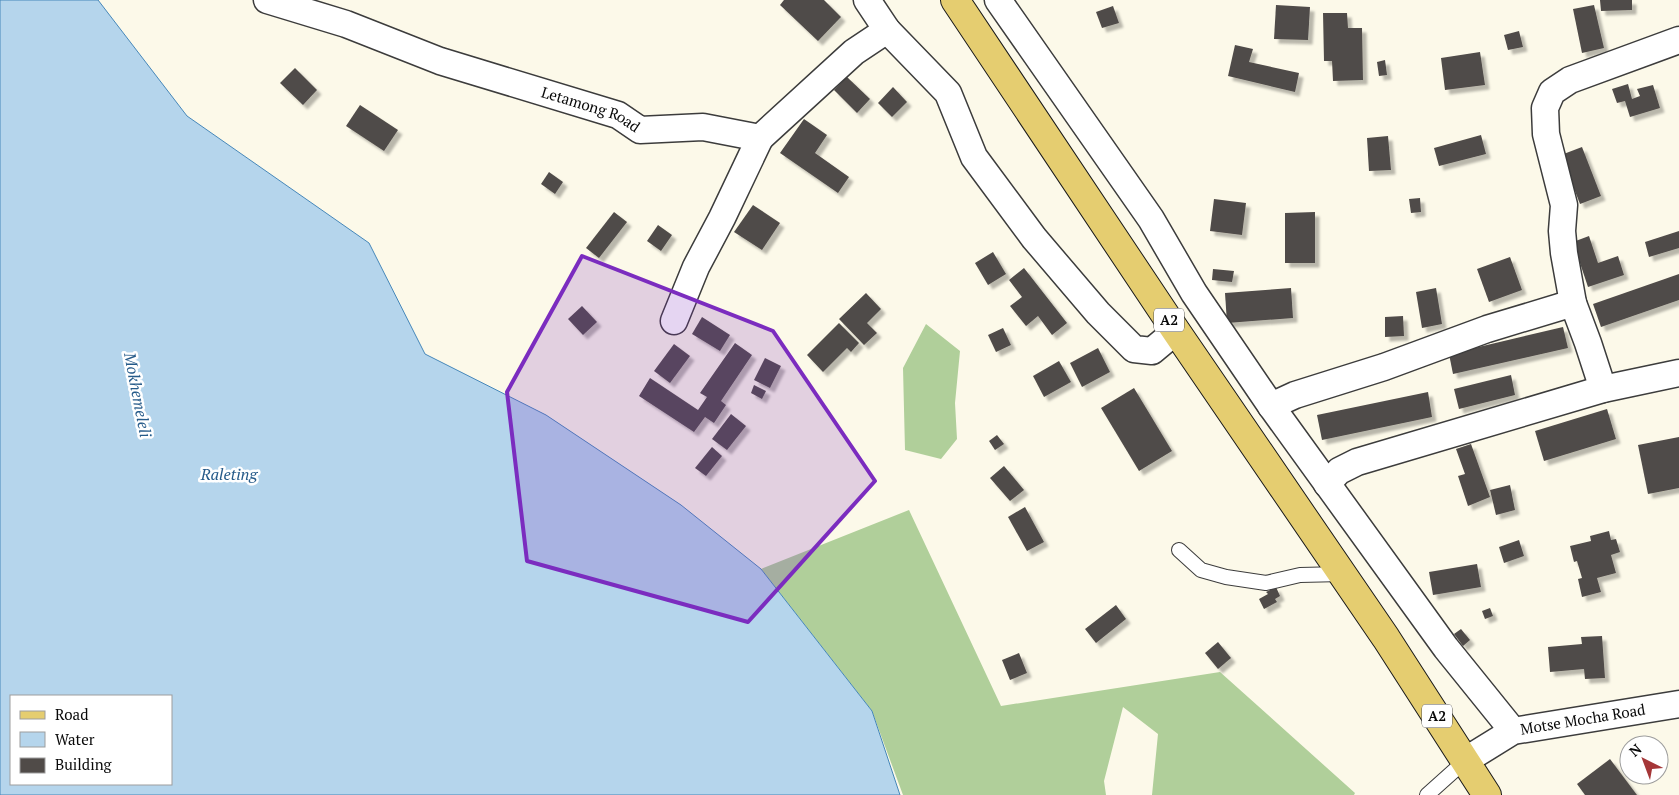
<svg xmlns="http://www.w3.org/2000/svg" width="1679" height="795" font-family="'PT Serif',serif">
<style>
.forest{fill:#b0cf9a}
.water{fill:#b5d5ec;stroke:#4687b9;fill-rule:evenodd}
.building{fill:#504b48;filter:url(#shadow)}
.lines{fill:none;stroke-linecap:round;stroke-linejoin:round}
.service-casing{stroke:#3c3c3c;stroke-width:16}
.minor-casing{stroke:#3c3c3c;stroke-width:29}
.primary-casing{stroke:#1a1a1a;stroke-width:30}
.service{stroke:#fff;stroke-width:14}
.minor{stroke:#fff;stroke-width:26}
.primary{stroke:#e5cd70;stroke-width:28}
.marked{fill:#7b2cbf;fill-opacity:0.2;stroke:#7b2cbf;stroke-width:4;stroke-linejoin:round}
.labels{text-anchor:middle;stroke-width:5;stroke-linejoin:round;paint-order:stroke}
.shield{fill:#fff;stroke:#535353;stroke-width:1}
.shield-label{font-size:14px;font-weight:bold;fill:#090909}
.street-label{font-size:15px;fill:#090909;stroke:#fff}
.water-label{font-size:16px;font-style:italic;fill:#255a89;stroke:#fff}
</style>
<defs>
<filter id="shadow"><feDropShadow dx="4.5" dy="4.5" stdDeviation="1" flood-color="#0004"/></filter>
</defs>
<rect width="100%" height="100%" fill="#fcf9e9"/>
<g class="forest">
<polygon points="926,324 960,351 955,403 957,439 941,459 905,450 903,368"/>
<polygon points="909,510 1001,706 1220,672 1355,793 1354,795 1152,795 1158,734 1123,707 1104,781 1106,795 903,795 872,711 761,569"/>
</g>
<path class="water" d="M0,0H98L187,116L369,243L425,354L546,415L681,505L761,569L872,711L900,795H0ZM11,696H171V784H11Z"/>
<g class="building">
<polygon points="784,0 824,0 841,17 818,41 780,5"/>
<polygon points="1600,0 1632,0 1632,10 1601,11"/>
<polygon points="1276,5 1310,7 1308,40 1274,39"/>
<polygon points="1594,5 1604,48 1582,53 1573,9"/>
<polygon points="1113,6 1119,23 1102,28 1096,12"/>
<polygon points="1323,13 1347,13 1348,28 1362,28 1363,80 1333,81 1332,61 1324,61"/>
<polygon points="1519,31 1523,47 1508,50 1504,35"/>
<polygon points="1235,45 1253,49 1249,62 1299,73 1295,92 1228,76"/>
<polygon points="1480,52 1485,85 1445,90 1441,58"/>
<polygon points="1385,60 1387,75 1379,76 1377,62"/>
<polygon points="295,68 317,90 303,105 280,83"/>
<polygon points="847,77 870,99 857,113 834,90"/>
<polygon points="1628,84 1632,99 1640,96 1637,89 1653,85 1660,108 1630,117 1625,101 1617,103 1612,89"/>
<polygon points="893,87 907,102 892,117 878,103"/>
<polygon points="360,105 398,130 384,151 346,126"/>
<polygon points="804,119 827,135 815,153 849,177 838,193 780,153"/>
<polygon points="1481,135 1486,154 1439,166 1434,148"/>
<polygon points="1388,136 1391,170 1369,171 1367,138"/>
<polygon points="1582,147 1601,196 1580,204 1561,155"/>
<polygon points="549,172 563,182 555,194 541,184"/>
<polygon points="1420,198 1421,212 1411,213 1409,199"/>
<polygon points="1214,199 1246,203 1242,235 1210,231"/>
<polygon points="753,205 780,223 762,250 734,232"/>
<polygon points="614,212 627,222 599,258 586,248"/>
<polygon points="1315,212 1315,263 1285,263 1285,213"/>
<polygon points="658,225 672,235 661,251 647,241"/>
<polygon points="1679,231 1679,248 1649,257 1645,242"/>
<polygon points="1589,236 1598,263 1618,256 1624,275 1588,287 1573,242"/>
<polygon points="993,252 1006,274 988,285 975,263"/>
<polygon points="1510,257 1522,290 1489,302 1477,269"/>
<polygon points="1024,268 1067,323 1052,335 1038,316 1026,326 1010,306 1022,297 1009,280"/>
<polygon points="1213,269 1234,271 1232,282 1212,280"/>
<polygon points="1679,274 1679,300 1601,327 1593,304"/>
<polygon points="1291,288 1293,318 1227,323 1225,293"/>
<polygon points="1436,288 1442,324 1422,328 1416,292"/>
<polygon points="866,293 881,309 867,323 877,333 864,345 839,319"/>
<polygon points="582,306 597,322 583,335 568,319"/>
<polygon points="1403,316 1404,336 1385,337 1385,317"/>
<polygon points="702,317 730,335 720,351 692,334"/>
<polygon points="839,323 859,343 851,352 847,348 823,372 807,355"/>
<polygon points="1563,327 1568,348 1453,374 1449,354"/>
<polygon points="1003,328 1011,345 996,352 988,335"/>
<polygon points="735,343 752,355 721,401 726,405 714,423 705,417 694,432 639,396 650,378 698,410 707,397 700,393"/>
<polygon points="674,344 690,356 670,383 654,371"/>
<polygon points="1098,348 1110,372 1082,387 1070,363"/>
<polygon points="765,358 781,366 770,388 754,380"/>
<polygon points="1059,361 1071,382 1044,397 1033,376"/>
<polygon points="1511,375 1515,395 1459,409 1454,389"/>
<polygon points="754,385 766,391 762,399 751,393"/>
<polygon points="1134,388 1172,451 1139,471 1101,408"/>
<polygon points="1428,392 1432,417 1322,440 1317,415"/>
<polygon points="1607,409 1616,439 1544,461 1535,431"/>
<polygon points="731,414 746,426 727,450 712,439"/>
<polygon points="997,435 1004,444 995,450 989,441"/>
<polygon points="1679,437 1679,488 1648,494 1638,445"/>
<polygon points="1471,444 1490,497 1468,506 1458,476 1465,474 1456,449"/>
<polygon points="712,447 722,456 706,476 695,468"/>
<polygon points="1004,466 1024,490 1010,501 990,478"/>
<polygon points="1510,485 1515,510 1496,515 1490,490"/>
<polygon points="1025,507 1044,542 1027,551 1008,517"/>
<polygon points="1609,531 1611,540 1616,539 1620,552 1611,555 1616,573 1597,578 1601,592 1582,597 1578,579 1582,578 1577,561 1574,562 1570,546 1591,541 1590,536"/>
<polygon points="1519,540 1524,556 1504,563 1499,547"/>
<polygon points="1477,564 1481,587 1433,595 1429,572"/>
<polygon points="1276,587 1280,596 1275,599 1277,602 1264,609 1259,599 1268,594 1266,592"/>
<polygon points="1116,605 1126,619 1096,643 1085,629"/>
<polygon points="1490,608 1493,616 1485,619 1482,611"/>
<polygon points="1461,629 1470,640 1463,646 1454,634"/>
<polygon points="1602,636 1605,678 1585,679 1584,669 1550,672 1548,647 1582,644 1581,637"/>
<polygon points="1218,642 1231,658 1218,669 1205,653"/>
<polygon points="1019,653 1027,673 1010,680 1002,660"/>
<polygon points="1610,759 1637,795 1585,795 1577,784"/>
</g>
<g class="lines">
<defs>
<g id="service">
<polyline points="1179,550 1201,570 1226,577 1266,583 1300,575 1342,574"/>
<polyline points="1427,795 1466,760"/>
</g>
<g id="minor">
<path id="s1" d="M267,0L346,24L440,61L618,115L640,130L703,127L760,138L854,52L887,30"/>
<polyline points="867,0 887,30 948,93 974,157 1034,238 1098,313 1134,349 1152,351 1176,331"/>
<polyline points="998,0 1151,219 1194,293 1271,406 1446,648 1513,731"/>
<polyline points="674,321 696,267 722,218 760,138"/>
<polyline points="1603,389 1588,343 1573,303 1564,253 1562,231 1564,205 1546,134 1545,108 1552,92 1570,80 1679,40"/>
<polyline points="1271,406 1295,395 1384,367 1487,329 1573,303"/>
<polyline points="1327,484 1339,471 1357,462 1603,389 1679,373"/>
<path id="s2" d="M1466,760L1513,731L1679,704"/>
</g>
<polyline id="primary" points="955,0 1176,331 1386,638 1487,795"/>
</defs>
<use href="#service" class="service-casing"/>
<use href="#minor" class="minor-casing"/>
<use href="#primary" class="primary-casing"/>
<use href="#service" class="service"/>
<use href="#minor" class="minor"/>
<use href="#primary" class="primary"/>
</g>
<path class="marked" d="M582,256L773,331L875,481L748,622L527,561L507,392Z"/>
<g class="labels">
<g class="shield">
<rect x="1154" y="308.5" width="30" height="23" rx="4"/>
<rect x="1422" y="704.5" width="30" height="23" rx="4"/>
</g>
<g class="shield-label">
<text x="1169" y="325">A2</text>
<text x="1437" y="721">A2</text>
</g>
<g class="street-label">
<text dy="5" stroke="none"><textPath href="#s1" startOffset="342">Letamong Road</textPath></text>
<text dy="5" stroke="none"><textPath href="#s2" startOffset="126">Motse Mocha Road</textPath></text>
</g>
<g class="water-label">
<text transform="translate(138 395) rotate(79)" y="6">Mokhemeleli</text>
<text x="229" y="480">Raleting</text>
</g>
</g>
<rect x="10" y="695" width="162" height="90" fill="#ffffff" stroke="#9d9d9d"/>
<rect x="20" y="711" width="25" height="8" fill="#e5cd70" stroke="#9d9d9d"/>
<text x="55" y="720" font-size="15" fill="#090909">Road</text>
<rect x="20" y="732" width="25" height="15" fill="#b5d5ec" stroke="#9d9d9d"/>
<text x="55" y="745" font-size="15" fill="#090909">Water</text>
<rect x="20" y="758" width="25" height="15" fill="#504b48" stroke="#9d9d9d"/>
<text x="55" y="770" font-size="15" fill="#090909">Building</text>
<g transform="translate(1644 760) rotate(318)"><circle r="24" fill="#ffffff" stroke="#9d9d9d"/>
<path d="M0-4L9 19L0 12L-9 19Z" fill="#a53637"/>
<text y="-8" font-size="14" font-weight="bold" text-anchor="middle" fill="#090909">N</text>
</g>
</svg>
